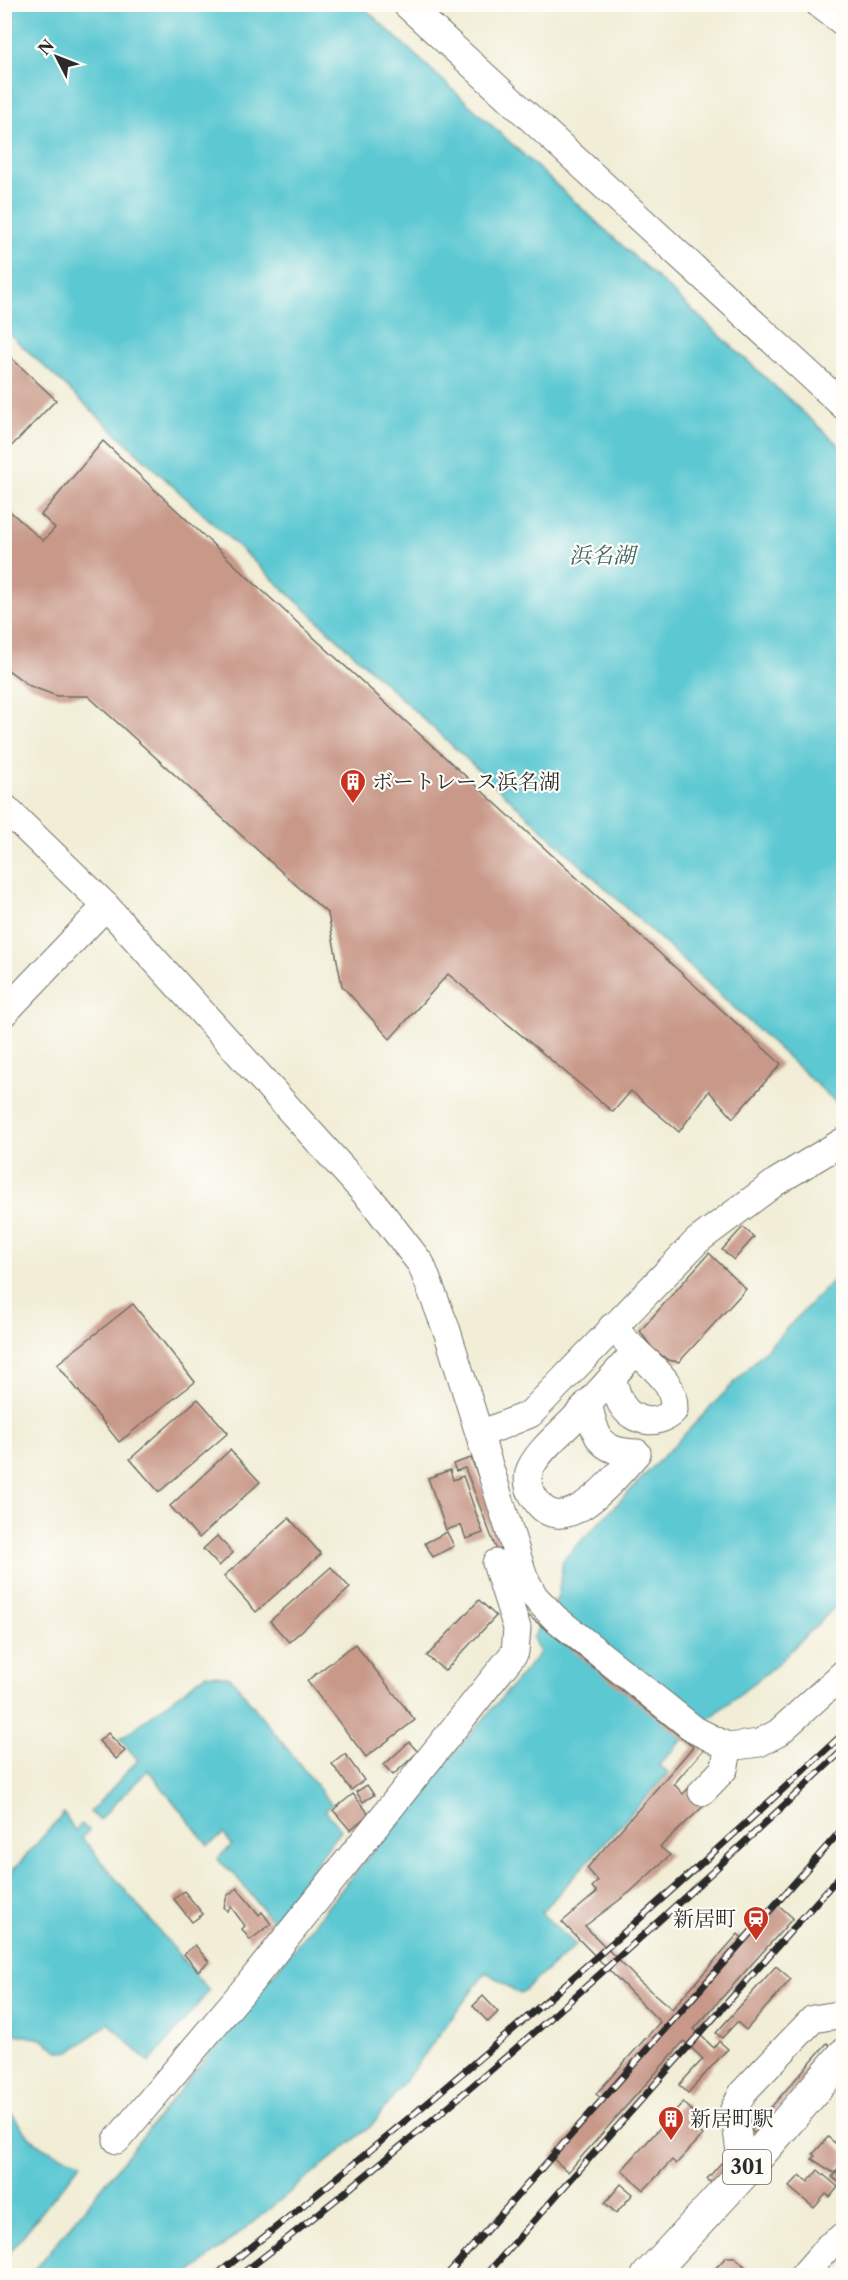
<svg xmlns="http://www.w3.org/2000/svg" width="848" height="2280" font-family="'Libre Caslon Text','Noto Serif JP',serif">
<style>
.water{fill:#5bc8d2;stroke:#437a7e;stroke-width:1.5}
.building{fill:#c89888}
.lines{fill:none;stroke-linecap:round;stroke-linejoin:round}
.minor-casing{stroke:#706f67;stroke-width:29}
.highway-casing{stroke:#706f67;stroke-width:35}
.minor{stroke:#fff;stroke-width:27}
.highway{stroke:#fff;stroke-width:33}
.rail-casing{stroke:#2b2b2b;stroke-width:7}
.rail{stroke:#fdfcf7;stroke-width:4.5;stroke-dasharray:14;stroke-linecap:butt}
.labels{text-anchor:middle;stroke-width:4.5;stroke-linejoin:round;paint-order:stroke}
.shield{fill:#fdfcf7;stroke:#6a6a68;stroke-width:1.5}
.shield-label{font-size:20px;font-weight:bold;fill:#2b2b2b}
.poi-label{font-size:21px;fill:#2b2b2b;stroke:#fdfcf7;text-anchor:start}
.water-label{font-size:22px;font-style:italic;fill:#3c6265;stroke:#fdfcf7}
</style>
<rect width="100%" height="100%" fill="#fdfcf7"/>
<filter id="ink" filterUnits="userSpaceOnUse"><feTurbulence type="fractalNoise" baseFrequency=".0167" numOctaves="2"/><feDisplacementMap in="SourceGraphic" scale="12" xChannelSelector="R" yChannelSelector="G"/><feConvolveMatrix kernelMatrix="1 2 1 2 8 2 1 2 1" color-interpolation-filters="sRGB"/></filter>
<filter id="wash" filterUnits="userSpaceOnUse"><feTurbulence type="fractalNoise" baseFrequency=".008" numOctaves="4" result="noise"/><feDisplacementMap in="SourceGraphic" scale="24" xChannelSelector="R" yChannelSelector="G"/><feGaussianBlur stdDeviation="1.35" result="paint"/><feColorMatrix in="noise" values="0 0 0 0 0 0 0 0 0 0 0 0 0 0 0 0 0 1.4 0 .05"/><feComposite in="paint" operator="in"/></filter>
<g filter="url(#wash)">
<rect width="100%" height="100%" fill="#f1edd6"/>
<g class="water">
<polygon points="4,5 361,5 843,449 844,1104 841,1107 5,330"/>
<polygon points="843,1270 843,1599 775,1666 680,1742 659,1765 668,1773 541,1913 576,1945 520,1994 486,1972 371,2126 188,2275 30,2276 404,1812 540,1653 533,1638 558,1596 563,1560"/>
<path d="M206,1674L230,1677L332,1805L325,1810L341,1830C316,1859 299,1895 272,1921L235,1875L217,1859L232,1845L224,1834L208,1845L148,1770L99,1820L90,1812L138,1760L120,1739Z"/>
<polygon points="64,1813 75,1831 81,1824 89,1830 82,1838 209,1991 149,2063 109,2023 70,2052 59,2051 41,2039 5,2032 5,1879"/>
<path d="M5,2115H13C31,2145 49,2153 82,2162L5,2258Z"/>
</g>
<g id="blocks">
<g class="building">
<polygon points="4,351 56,400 4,454"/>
<polygon points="103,441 254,583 781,1064 733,1118 709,1091 679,1132 631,1091 613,1112 448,974 390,1039 342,986 328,914 88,696 57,696 30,686 4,667 4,506 43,541 55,528 41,515"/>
<polygon points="743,1227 754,1237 734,1260 722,1250"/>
<polygon points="709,1253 746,1289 679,1362 668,1360 652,1348 640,1331"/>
<polygon points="133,1304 195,1382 119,1442 57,1364"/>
<polygon points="198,1399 228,1433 159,1492 130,1459"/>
<polygon points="230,1450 260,1482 199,1538 170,1506"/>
<polygon points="471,1458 527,1604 704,1749 674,1784 683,1794 693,1784 709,1801 660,1847 670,1855 630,1892 585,1926 639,1981 672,2009 738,1934 743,1939 775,1902 793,1918 694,2029 714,2048 719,2041 728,2049 722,2055 688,2093 679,2085 703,2059 684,2041 568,2172 551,2157 602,2099 596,2094 660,2022 562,1922 597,1892 592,1887 598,1881 587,1868 693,1747 519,1608 465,1468 456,1471 453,1464"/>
<polygon points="450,1470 453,1480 463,1476 483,1533 466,1539 461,1525 446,1530 428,1478"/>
<polygon points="289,1518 321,1554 256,1612 224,1576"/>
<polygon points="447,1532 454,1546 433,1557 425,1543"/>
<polygon points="217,1536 233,1553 219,1566 203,1549"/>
<polygon points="331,1567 350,1588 289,1642 270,1621"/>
<polygon points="479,1600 496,1616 445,1671 427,1656"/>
<polygon points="355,1644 415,1720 366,1757 307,1681"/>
<polygon points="108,1733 125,1751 116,1759 99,1741"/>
<polygon points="409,1742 418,1752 393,1775 384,1765"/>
<polygon points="345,1754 364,1780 351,1790 332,1764"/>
<polygon points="367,1785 374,1795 363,1802 356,1792"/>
<polygon points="353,1794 369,1814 350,1830 333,1810"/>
<polygon points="237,1888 259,1915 262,1912 271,1924 250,1940 242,1929 245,1926 231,1907 227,1911 224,1907 227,1896"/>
<polygon points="184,1891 203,1914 192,1922 174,1899"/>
<polygon points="195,1945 209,1962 198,1971 184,1954"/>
<polygon points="776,1966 791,1979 746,2030 737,2022 722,2038 716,2033"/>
<polygon points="483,1996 498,2012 488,2022 473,2006"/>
<polygon points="827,2043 832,2047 755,2134 751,2130"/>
<polygon points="683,2102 705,2123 698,2130 703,2135 676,2164 672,2160 644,2190 622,2170"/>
<polygon points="828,2137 844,2151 844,2162 834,2173 812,2159 815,2156 813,2154"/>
<polygon points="721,2163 726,2168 712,2184 707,2179"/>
<polygon points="844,2165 844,2187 832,2177"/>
<polygon points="818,2170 838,2187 830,2197 826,2194 814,2208 789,2187 800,2175 808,2182"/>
<polygon points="621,2184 633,2194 616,2213 605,2203"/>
<polygon points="726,2257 735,2257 755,2276 718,2276 713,2271"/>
</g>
</g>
</g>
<g filter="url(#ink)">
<use href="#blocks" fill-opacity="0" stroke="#706f67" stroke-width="1.5"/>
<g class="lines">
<defs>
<g id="minor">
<polyline points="406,4 844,406"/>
<polyline points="819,4 844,23"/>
<polyline points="4,807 106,906 373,1202 421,1264 447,1331 524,1577 534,1596 555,1618 695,1730 729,1747 759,1743 778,1733 844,1673"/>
<polyline points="4,1013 106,906"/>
<path d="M612,1378C615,1387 617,1397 622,1405C634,1424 660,1426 674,1410C675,1382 654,1369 636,1351"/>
<path d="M588,1403C596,1437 598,1452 637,1453C617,1475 562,1547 534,1497C528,1488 526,1477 531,1467C541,1448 560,1434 574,1419C595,1397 615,1374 636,1351L612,1327"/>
<polyline points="481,1434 530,1414 697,1241 776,1182 844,1141"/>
<polyline points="702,1792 724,1769 729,1747"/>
<polyline points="117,2140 249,1984 515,1652 517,1628 496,1563"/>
<polyline points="743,2173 734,2109 743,2092 813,2019 844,2014"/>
<polyline points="803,2276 829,2246 844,2236"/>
</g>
<polyline id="highway" points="648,2276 743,2173 844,2055"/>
</defs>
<use href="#minor" class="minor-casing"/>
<use href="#highway" class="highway-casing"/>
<use href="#minor" class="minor"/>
<use href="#highway" class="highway"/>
<defs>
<g id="rail">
<path d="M215,2276C433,2104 641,1921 844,1733"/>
<path d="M239,2276C451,2113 650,1932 844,1749"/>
<polyline points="446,2276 844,1827"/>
<polyline points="485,2276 844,1871"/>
</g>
</defs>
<use href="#rail" class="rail-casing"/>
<use href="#rail" class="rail"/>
</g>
</g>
<defs>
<symbol id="building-pin" viewBox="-11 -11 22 30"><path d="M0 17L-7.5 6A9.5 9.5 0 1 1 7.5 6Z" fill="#c8321e" stroke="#fdfcf7"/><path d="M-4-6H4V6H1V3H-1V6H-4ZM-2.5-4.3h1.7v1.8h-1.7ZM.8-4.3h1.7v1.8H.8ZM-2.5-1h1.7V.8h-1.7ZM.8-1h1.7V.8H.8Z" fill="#fff"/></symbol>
<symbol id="station-pin" viewBox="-11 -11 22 30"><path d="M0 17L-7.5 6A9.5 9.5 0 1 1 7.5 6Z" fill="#c8321e" stroke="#fdfcf7"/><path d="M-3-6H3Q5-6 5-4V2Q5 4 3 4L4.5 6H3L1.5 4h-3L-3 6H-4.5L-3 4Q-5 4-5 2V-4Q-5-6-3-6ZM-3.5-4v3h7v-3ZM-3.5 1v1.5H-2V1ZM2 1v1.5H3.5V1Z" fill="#fff"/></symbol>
</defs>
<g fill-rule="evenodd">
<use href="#building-pin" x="338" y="767" width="30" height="40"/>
<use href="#station-pin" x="741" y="1904" width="30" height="40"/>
<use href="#building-pin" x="656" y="2104" width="30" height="40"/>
</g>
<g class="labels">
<rect class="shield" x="723" y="2150" width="48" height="34" rx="4.5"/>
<g class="shield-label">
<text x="747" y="2174">301</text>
</g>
<g class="poi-label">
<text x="372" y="789">ボートレース浜名湖</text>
<text x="736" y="1926" text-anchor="end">新居町</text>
<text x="690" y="2126">新居町駅</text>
</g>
<g class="water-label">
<text x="602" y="563">浜名湖</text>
</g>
</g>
<rect width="848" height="2280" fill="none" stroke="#fdfcf7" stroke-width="24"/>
<g transform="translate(57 57) rotate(312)" stroke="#fdfcf7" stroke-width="4.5" paint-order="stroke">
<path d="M0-4.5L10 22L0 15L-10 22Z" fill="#2b2b2b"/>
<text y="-9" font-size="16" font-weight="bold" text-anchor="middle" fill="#2b2b2b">N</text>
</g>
</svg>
